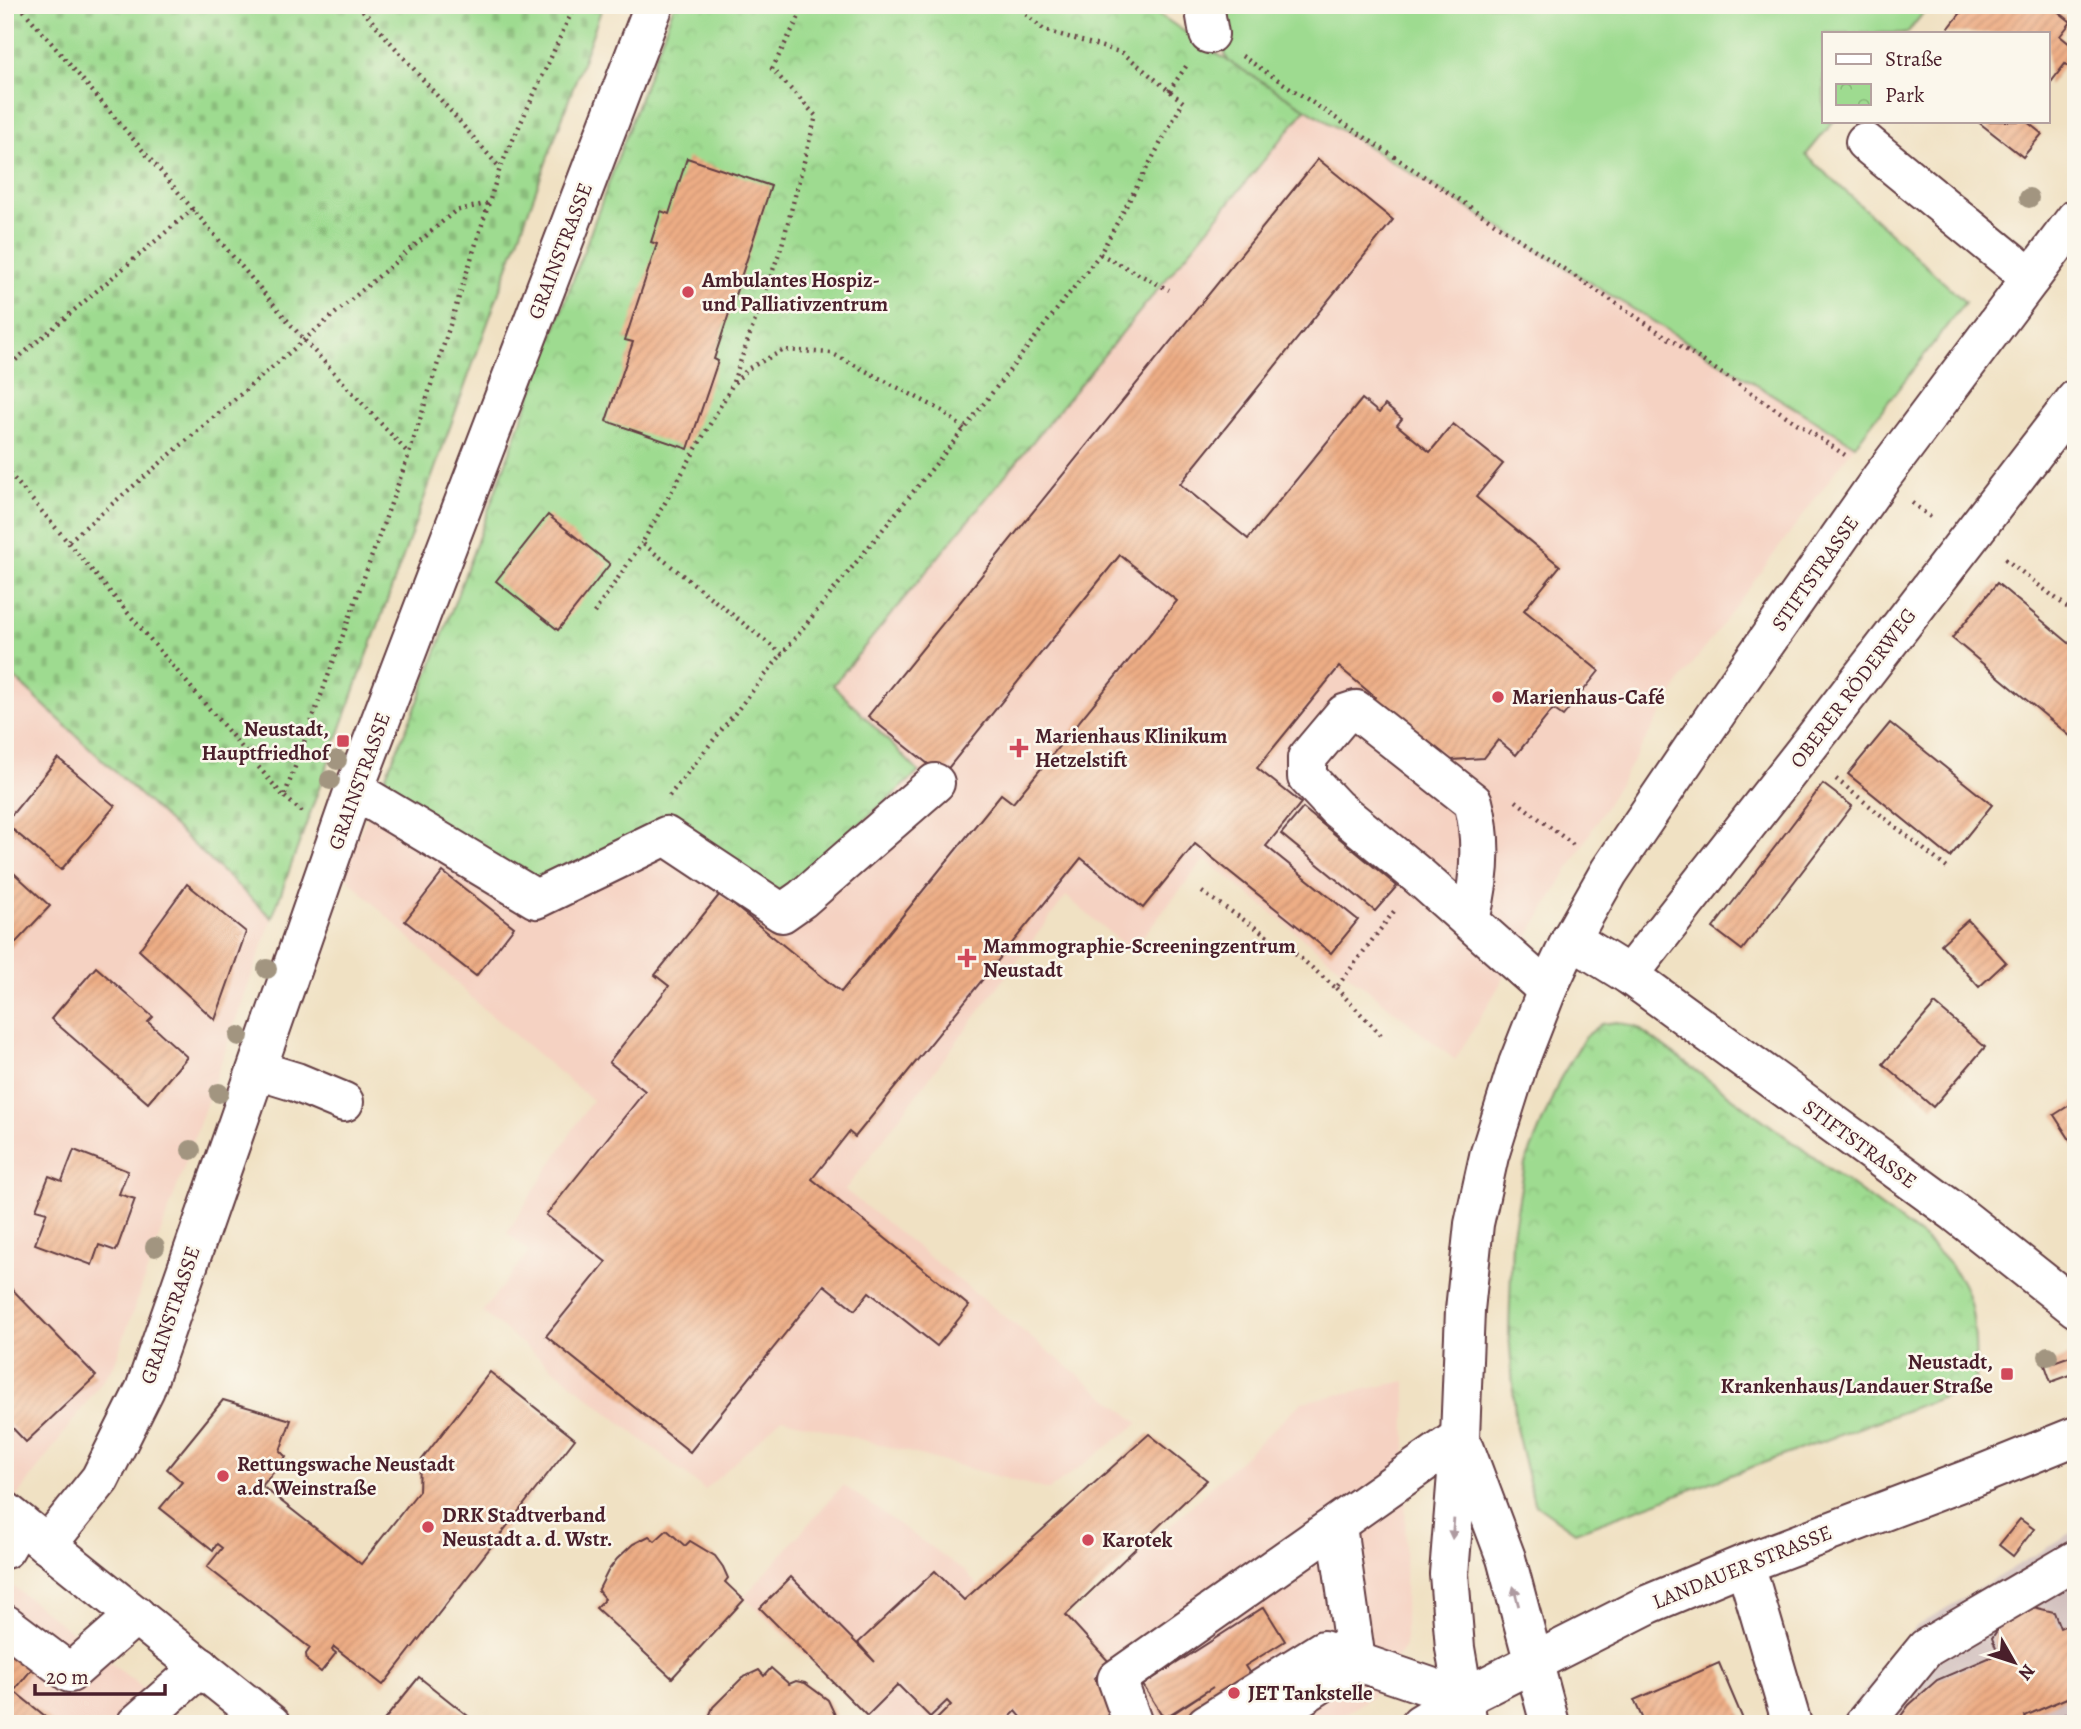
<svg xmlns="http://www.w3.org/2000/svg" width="2081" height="1729" font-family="Alegreya,serif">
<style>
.built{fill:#f5d2c2}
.railway{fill:#d1bfbd}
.green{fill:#9edb90;stroke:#747d5e;stroke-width:2}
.cemetery{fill:url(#cemetery-stones);stroke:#747d5e;stroke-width:2}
.park{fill:url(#park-crowns);stroke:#747d5e;stroke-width:2}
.building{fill:url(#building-hatch)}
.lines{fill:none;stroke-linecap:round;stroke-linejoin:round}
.minor-casing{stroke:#633c42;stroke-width:42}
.major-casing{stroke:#633c42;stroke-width:42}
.path{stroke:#633c42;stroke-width:4.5;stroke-dasharray:2 5;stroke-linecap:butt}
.minor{stroke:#fff;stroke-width:38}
.major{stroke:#fff;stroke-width:38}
.tree{fill:#a29580}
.oneway{fill:#ae9aa0}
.poi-dot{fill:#d1495b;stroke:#fbf7ec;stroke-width:2.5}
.labels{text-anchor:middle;stroke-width:5;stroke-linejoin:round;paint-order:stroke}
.street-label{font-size:21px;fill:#4a1f2b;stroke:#fbf7ec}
.poi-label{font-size:21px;font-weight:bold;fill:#4a1f2b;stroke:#fbf7ec;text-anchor:start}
</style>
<defs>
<pattern id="cemetery-stones" width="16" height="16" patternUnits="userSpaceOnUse" patternTransform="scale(1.75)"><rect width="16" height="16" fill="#9edb90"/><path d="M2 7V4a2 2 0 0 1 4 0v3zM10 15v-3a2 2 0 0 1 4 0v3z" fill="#8abc7c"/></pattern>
<pattern id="park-crowns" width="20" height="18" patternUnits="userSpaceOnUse" patternTransform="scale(1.75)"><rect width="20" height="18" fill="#9edb90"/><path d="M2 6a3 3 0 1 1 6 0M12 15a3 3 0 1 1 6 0" fill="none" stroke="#8abc7c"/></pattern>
<pattern id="building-hatch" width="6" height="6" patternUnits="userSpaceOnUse" patternTransform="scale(1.75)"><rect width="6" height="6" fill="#edad85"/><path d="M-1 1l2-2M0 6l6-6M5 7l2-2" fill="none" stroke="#cd9473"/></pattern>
</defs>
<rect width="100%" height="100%" fill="#fbf7ec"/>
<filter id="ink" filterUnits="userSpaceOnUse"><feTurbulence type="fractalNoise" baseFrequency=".0143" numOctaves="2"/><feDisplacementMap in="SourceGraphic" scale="14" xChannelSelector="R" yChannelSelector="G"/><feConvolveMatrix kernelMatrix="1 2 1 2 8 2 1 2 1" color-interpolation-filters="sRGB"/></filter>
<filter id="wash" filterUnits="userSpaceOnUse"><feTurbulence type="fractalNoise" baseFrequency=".00686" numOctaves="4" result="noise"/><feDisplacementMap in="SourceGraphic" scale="28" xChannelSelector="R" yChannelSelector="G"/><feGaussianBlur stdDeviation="1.57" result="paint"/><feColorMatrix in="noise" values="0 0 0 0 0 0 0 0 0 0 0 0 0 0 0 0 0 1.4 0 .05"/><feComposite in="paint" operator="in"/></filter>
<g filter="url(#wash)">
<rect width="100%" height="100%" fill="#f0e1c3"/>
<g class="built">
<polygon points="674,5 1145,5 1228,61 1855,445 1683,677 1455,1060 1205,859 1131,951 1066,896 845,1190 1139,1423 1049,1490 782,1418 705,1490 482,1312 529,1252 507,1233 592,1100 479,1005 342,873 418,702"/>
<polygon points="5,669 272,918 114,1365 5,1513"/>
<polygon points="1406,1381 1405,1646 1371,1697 1330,1724 878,1724 744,1597 843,1485 966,1572 1034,1653 1302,1402"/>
<polygon points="5,1580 189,1724 5,1724"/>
</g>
<polygon class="railway" points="2076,1530 2076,1724 1838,1724 1915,1627"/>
<polygon class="green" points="1205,5 1930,5 1907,33 1824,33 1824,121 1834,121 1806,155 1965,302 1855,445 1228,61"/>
<polygon class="cemetery" points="5,5 603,5 272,918 5,669"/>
<g class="park">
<polygon points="674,5 1145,5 1228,61 1306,109 833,685 919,772 779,895 667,824 538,888 377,795 418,702"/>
<path d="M1617,1022L1638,1028L1922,1237C1938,1252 1960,1272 1967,1293C1977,1322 1975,1355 1976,1385L1575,1532L1534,1503L1516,1428L1509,1333L1512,1239L1525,1164L1560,1079L1585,1037L1602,1024Z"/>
</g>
<g id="blocks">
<g class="building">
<polygon points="1967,5 2050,5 2071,22 2060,36 2076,49 2076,72 2065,64 2048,86 2048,33 1945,33"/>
<polygon points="1977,121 2026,121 2042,134 2023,157"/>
<polygon points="687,158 771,186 714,359 718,361 688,449 606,421 633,342 625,340 657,244 651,242 661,211 669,214"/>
<polygon points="1318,159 1393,220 1180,484 1248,539 1362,399 1379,413 1385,405 1402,419 1397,425 1430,452 1453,424 1503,464 1476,497 1560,566 1524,610 1599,671 1563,716 1553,709 1516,755 1498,740 1484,758 1451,760 1416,732 1403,746 1362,712 1375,697 1339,667 1257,768 1301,803 1266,846 1358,920 1331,953 1195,844 1143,908 1081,858 855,1137 849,1132 812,1179 969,1306 937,1346 869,1292 855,1310 824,1285 690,1452 546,1336 606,1262 546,1215 645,1091 609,1062 669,986 655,975 720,894 841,992 1001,794 1013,803 1177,601 1120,555 937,782 923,771 928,764 868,716"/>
<polygon points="548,515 610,564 558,630 496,581"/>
<polygon points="1997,583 2076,649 2076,741 1952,638"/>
<polygon points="1890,723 1992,805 1950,857 1848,774"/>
<polygon points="58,758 115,806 61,870 5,823"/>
<polygon points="1823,784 1852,806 1742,950 1713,928"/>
<polygon points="1303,808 1397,886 1375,911 1281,834"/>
<polygon points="5,865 50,906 5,954"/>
<polygon points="443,872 514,927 476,976 405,921"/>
<polygon points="187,884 246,932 215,1020 139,950"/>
<polygon points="1968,920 2006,962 1979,987 1941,944"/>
<polygon points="96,967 153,1017 148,1022 187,1057 148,1103 51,1019"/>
<polygon points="1935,1004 1985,1047 1933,1107 1883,1064"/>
<polygon points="2076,1101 2076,1149 2054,1115"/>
<polygon points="74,1150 128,1171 119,1194 135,1199 116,1251 99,1245 92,1265 35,1244 47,1212 36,1209 49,1176 62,1181"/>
<polygon points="11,1288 96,1376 26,1442 5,1420 5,1294"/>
<polygon points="2076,1354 2076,1373 2051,1382 2045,1365"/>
<polygon points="490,1372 575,1439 383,1685 334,1647 332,1650 336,1653 321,1672 307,1661 306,1654 310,1648 207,1567 222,1548 217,1544 213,1550 160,1508 182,1482 167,1469 223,1400 291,1420 280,1451 286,1457 262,1486 361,1564 419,1491 420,1462"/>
<polygon points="1149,1434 1207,1480 1066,1615 1110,1663 1094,1678 1102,1687 1117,1724 1027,1724 1016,1711 1003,1724 935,1724 934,1722 951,1705 947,1701 930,1717 898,1685 867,1716 760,1608 791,1577 875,1662 858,1643 935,1571 964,1600"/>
<polygon points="2020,1519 2034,1529 2013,1556 1999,1545"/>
<polygon points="667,1530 685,1546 690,1541 715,1556 723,1567 728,1578 725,1582 744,1600 672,1678 596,1608 605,1599 598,1591 608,1571 617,1559 633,1544 649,1536 655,1541"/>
<polygon points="1264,1607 1285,1641 1245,1666 1281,1722 1279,1724 1168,1724 1165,1719 1213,1687 1164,1718 1143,1685"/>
<polygon points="2033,1607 2054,1612 2060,1628 2076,1621 2076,1694 2025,1716 2028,1722 2024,1724 1895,1724 1909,1705 1937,1680 1998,1654 1992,1638 2005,1619"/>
<polygon points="5,1618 48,1649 14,1691 55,1724 5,1724"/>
<polygon points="1719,1663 1745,1724 1645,1724 1634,1700"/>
<polygon points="771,1668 789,1684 796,1681 805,1683 828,1700 835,1715 832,1724 706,1724 713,1707 742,1678 759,1670 764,1676"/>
<polygon points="419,1677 478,1724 381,1724"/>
<polygon points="2076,1710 2076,1724 2042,1724"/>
</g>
</g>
</g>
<g filter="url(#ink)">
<use href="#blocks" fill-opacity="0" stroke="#633c42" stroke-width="2"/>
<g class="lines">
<defs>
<g id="minor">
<polyline points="1204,5 1209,34"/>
<polyline points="1865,142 2031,278"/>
<polyline points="354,790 536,899 666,836 782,913 802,899 935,783"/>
<path d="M1470,920C1480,881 1484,842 1473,802L1356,710L1344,714L1307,758V777L1336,808L1420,877L1547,990"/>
<polyline points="1571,939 1629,975 1956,1213 2076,1308"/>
<polyline points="1629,975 1803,753 2076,399"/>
<polyline points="257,1070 296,1082 344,1102"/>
<polyline points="1465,1449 1506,1558 1550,1724"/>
<polyline points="1337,1526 1356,1661"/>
<polyline points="47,1545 100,1479 145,1389 354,790 654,5"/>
<polyline points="5,1549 20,1523"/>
<polyline points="1745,1564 1792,1724"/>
<polyline points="5,1624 70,1673 136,1615"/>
<polyline points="136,1724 201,1667"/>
<polyline points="1133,1724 1117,1679 1460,1437"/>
<polyline points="1206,1724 1323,1650 1463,1698"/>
<polyline points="1258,1724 1356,1661"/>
<polyline points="1468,1724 1455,1648 1449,1574 1460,1437 1465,1310 1474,1224 1489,1156 1518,1064 1547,990 1571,939 1609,872 1720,708 1881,478 2076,218"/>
<polyline points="1864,1724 1926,1648 2076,1560"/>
</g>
<g id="major">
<polyline points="5,1511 271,1724"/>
<polyline points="1420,1724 1463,1698 1649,1604 1745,1564 1982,1474 2076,1436"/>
</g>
</defs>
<use href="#minor" class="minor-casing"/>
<use href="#major" class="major-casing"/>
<g class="path">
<polyline points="19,5 304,340 409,454"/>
<polyline points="358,5 500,168"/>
<polyline points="901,5 905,5"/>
<polyline points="1242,56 1848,457"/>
<polyline points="1169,91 1187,65"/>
<polyline points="1100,254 1169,290"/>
<polyline points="5,369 193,209"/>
<polyline points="733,382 782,245 816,116 772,69 805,5"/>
<polyline points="964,429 943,411 831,353 784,350 749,368 733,384 642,543 782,654 964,429 1100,254 1183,102 1123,53 1044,30 1015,5"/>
<polyline points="5,468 284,797 409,454 500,168 575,5"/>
<polyline points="1912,503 1933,519"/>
<polyline points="69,541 455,211 489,203"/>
<polyline points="2005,559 2076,614"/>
<polyline points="594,613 642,543"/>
<polyline points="1836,779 1947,868"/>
<polyline points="669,796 782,654"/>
<polyline points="285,797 302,812"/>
<polyline points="1516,801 1576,847"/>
<polyline points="1202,892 1298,956 1336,988 1395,910"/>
<polyline points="1336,988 1383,1037"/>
</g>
<use href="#minor" class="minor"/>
<use href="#major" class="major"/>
</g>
<g class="tree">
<circle cx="2029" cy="198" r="10"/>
<circle cx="337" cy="760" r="10"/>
<circle cx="330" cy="780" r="10"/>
<circle cx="267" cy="969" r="10"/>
<circle cx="239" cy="1036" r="10"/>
<circle cx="219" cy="1093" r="10"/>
<circle cx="191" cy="1150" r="10"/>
<circle cx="155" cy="1247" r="10"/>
<circle cx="2048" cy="1356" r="10"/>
</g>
<defs><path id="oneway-solid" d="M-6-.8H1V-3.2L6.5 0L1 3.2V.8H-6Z" transform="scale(1.75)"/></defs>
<g class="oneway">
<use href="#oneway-solid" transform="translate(1453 1529) rotate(95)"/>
<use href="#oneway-solid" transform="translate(1516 1596) rotate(-105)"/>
</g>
</g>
<g class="poi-dot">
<circle cx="688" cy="292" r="7"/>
<circle cx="1498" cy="697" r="7"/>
<rect x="336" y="734" width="14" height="14" rx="3.5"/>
<path d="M1015.5 737.5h7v7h7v7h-7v7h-7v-7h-7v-7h7z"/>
<path d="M963.5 947.5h7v7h7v7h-7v7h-7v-7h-7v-7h7z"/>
<rect x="2000" y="1367" width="14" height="14" rx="3.5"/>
<circle cx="223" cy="1476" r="7"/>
<circle cx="428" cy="1527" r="7"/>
<circle cx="1088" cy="1540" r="7"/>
<circle cx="1234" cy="1693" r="7"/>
</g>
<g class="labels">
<g class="street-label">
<text transform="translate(560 251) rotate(-69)" y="7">GRAINSTRASSE</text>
<text transform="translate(1815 573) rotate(-55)" y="7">STIFTSTRASSE</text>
<text transform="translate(1853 688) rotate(-53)" y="7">OBERER RÖDERWEG</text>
<text transform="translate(359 781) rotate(-70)" y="7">GRAINSTRASSE</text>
<text transform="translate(1860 1144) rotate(36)" y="7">STIFTSTRASSE</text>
<text transform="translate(170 1315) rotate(-71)" y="7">GRAINSTRASSE</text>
<text transform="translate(1742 1567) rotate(-22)" y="7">LANDAUER STRASSE</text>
</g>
<g class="poi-label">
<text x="702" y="287">Ambulantes Hospiz-<tspan x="702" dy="24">und Palliativzentrum</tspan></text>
<text x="1512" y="704">Marienhaus-Café</text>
<text x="329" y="736" text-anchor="end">Neustadt,<tspan x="329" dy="24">Hauptfriedhof</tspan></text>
<text x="1035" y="743">Marienhaus Klinikum<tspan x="1035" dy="24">Hetzelstift</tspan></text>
<text x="983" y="953">Mammographie-Screeningzentrum<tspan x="983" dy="24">Neustadt</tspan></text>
<text x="1993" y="1369" text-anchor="end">Neustadt,<tspan x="1993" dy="24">Krankenhaus/Landauer Straße</tspan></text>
<text x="237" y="1471">Rettungswache Neustadt<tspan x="237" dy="24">a.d. Weinstraße</tspan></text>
<text x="442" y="1522">DRK Stadtverband<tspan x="442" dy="24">Neustadt a. d. Wstr.</tspan></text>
<text x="1102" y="1547">Karotek</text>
<text x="1248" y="1700">JET Tankstelle</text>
</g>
</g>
<rect width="2081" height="1729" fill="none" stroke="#fbf7ec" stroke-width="28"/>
<rect x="1822" y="32" width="228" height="91" fill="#fbf7ec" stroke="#b4a19f" stroke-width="2"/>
<rect x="1836" y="54" width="35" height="10" fill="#ffffff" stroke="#b4a19f" stroke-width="2"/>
<text x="1885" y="66" font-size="21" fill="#4a1f2b">Straße</text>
<rect x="1836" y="84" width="35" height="21" fill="url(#park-crowns)" stroke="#b4a19f" stroke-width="2"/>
<text x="1885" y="102" font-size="21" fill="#4a1f2b">Park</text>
<g transform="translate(2014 1662) rotate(129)" stroke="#fbf7ec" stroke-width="5" paint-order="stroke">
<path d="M0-5L12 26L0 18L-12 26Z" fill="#4a1f2b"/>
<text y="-10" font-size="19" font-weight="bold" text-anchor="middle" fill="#4a1f2b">N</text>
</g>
<path d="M35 1684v10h130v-10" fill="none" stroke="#4a1f2b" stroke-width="3.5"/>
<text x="46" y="1684" font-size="21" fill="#4a1f2b" stroke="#fbf7ec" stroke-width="5" paint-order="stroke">20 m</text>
</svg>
